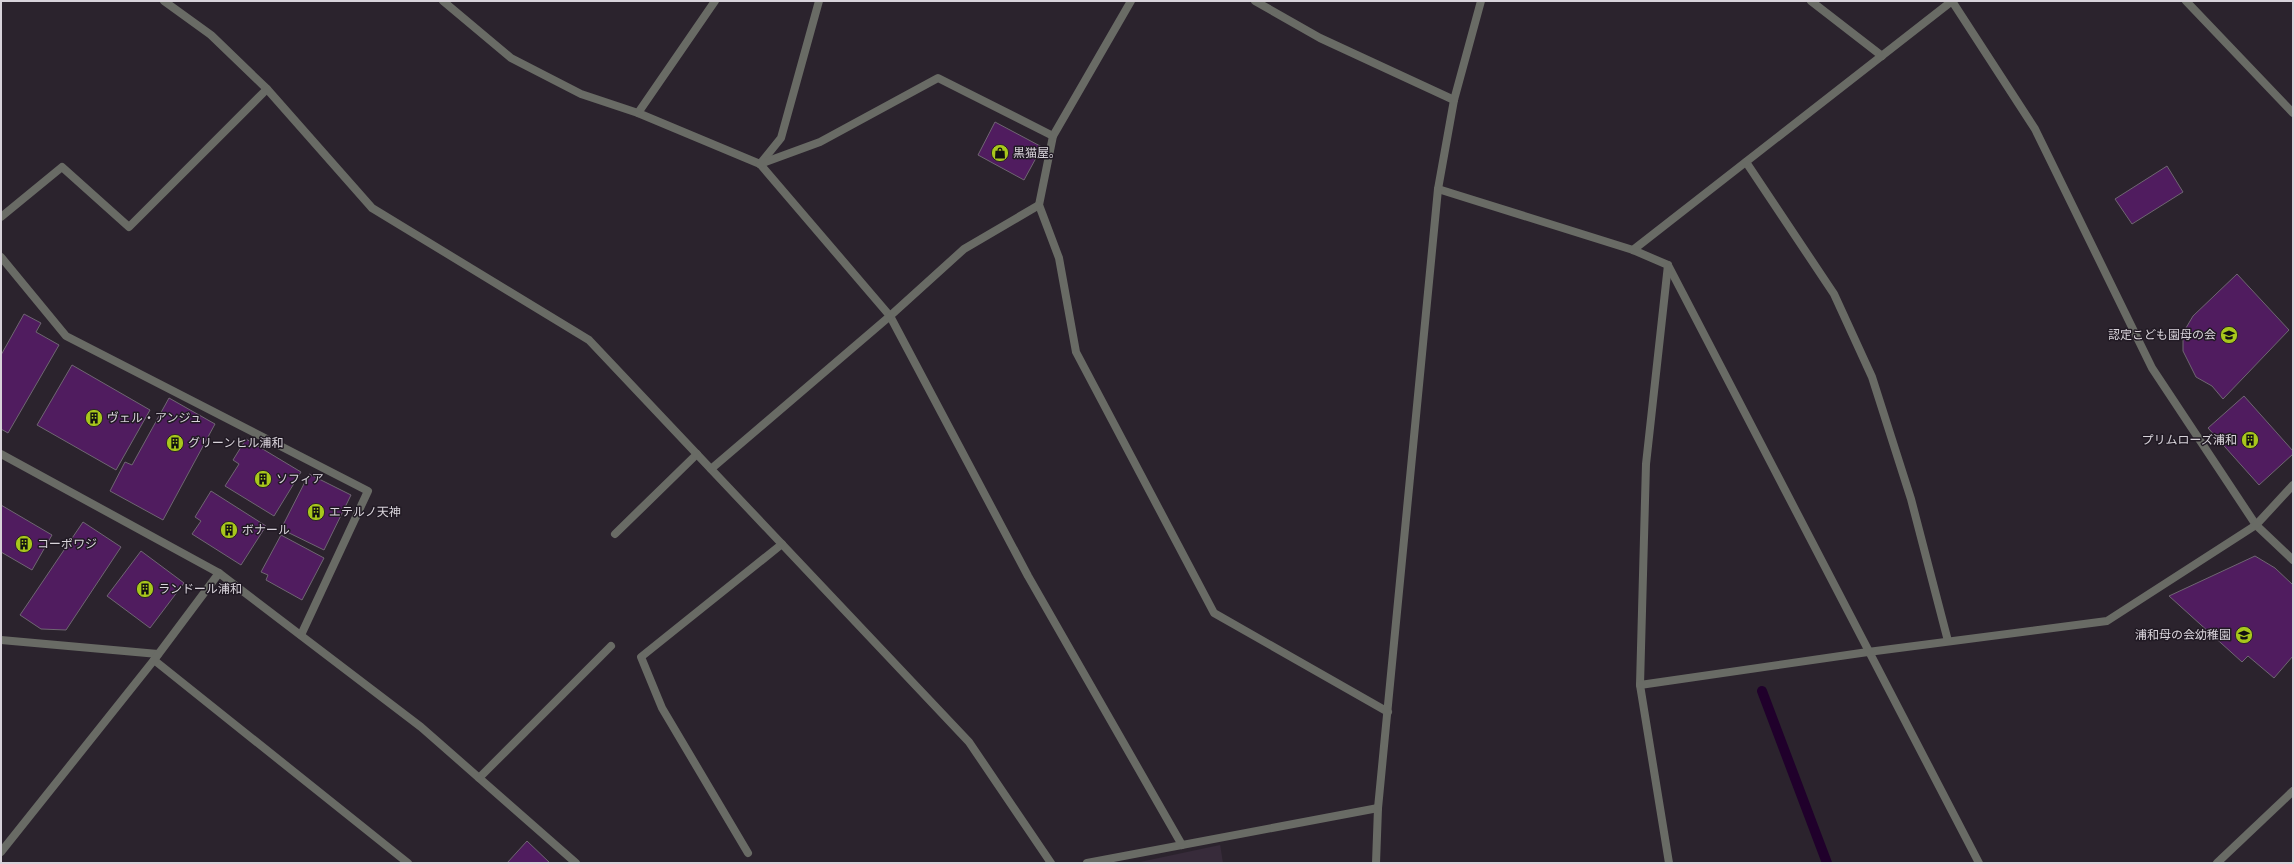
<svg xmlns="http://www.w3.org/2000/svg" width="2294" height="864" font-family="'IBM Plex Sans','Noto Sans JP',sans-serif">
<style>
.built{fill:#372b3a}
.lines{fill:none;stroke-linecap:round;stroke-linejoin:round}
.stream{stroke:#20002b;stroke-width:10}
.building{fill:#501c5f;stroke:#6f6672}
.lane{stroke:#696b65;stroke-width:8}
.street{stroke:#696b65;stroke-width:8}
.labels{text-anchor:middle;stroke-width:3;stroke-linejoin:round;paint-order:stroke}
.poi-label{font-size:12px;fill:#d8d3da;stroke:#211a24;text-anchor:start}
</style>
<rect width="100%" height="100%" fill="#2b232d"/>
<polygon class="built" points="1220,844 1223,863 1135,863 1220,845"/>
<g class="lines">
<polyline class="stream" points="1762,691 1827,863"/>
</g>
<g class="building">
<polygon points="995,122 1042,147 1024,180 978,155"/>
<polygon points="2167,166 2183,192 2132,224 2115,199"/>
<polygon points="2237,274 2289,330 2223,399 2212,386 2196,377 2183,351 2183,333 2193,316"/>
<polygon points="24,314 41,323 36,332 59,345 8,433 1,429 1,355"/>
<polygon points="72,365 150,410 116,470 37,425"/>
<polygon points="2244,396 2293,451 2293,454 2259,485 2208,428"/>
<polygon points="169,398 215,424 163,520 110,491 125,462 132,465"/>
<polygon points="246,439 301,472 274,516 225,486 239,464 233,460"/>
<polygon points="309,474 351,495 324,550 281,529"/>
<polygon points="211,491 266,526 241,565 192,534 201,521 195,517"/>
<polygon points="1,505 52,535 32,570 1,552"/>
<polygon points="83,522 121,547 66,630 41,629 20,615"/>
<polygon points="281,535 324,558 302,600 266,580 268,575 261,572"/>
<polygon points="141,551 184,583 150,628 107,596"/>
<polygon points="2255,556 2275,568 2293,585 2293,656 2274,678 2248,656 2242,662 2169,596"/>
<polygon points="527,841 550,863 507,863"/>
</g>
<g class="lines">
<g class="lane">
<polyline points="638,113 715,1"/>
<polyline points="1746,162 1834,294 1872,377 1911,499 1948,641"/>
<polyline points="760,164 781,138 819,1"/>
<polyline points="1,257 66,336 368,491 301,635"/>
<polyline points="615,534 697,454"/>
<polyline points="479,778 611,646"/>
<polyline points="748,853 662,708 641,657 782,544"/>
<polyline points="1087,863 1378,808"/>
</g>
<g class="street">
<polyline points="164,1 211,35 267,89 372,208 589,340 969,742 1051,863"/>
<polyline points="443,1 511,58 581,94 638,113 760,164 890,316 1028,576 1182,845"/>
<polyline points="1131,1 1053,136 1039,205 1059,258 1076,352 1214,613 1388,712"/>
<polyline points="1255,1 1320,38 1454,100"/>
<polyline points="1811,1 1882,56"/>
<polyline points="1952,1 2035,129 2152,368 2256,525 2293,560"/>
<polyline points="2186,1 2293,113"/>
<polyline points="760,164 820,142 938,78 1053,136"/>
<polyline points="1438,189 1633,250 1668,265 1979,863"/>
<polyline points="1,217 62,167 129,227 267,89"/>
<polyline points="1633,250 1952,1"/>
<polyline points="1668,265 1646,464 1640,685 1669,863"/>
<polyline points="1,454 219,573 421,727 576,863"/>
<polyline points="711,469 890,316 964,249 1039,205"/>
<polyline points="1,640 158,654"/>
<polyline points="154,660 408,863"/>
<polyline points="1640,685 1868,652 2107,621 2256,525 2293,485"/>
<polyline points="1,852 154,660 219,573"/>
<polyline points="1376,863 1378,808 1438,189 1454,100 1481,1"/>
<polyline points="2217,863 2293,791"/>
</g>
</g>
<defs>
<symbol id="shop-disc" viewBox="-11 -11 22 22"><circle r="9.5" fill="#a8c71c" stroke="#211a24"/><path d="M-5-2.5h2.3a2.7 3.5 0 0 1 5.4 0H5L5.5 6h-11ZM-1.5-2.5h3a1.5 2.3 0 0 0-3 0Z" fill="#111"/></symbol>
<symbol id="school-disc" viewBox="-11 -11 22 22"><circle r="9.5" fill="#a8c71c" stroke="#211a24"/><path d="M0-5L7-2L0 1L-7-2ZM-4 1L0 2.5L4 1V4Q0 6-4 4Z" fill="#111"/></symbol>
<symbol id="building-disc" viewBox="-11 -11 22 22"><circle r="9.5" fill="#a8c71c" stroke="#211a24"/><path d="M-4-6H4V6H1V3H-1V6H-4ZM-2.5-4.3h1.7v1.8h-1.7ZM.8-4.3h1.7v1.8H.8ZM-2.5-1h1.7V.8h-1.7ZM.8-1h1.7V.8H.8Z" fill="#111"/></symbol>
</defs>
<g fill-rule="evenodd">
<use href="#shop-disc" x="990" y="143" width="20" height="20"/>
<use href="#school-disc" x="2219" y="325" width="20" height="20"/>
<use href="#building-disc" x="84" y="408" width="20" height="20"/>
<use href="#building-disc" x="2240" y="430" width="20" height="20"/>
<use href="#building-disc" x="165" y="433" width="20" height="20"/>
<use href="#building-disc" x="253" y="469" width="20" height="20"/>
<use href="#building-disc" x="306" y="502" width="20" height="20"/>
<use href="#building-disc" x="219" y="520" width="20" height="20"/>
<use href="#building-disc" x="14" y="534" width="20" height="20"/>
<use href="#building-disc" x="135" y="579" width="20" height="20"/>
<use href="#school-disc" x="2234" y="625" width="20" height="20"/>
</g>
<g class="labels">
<g class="poi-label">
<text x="1013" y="157">黒猫屋。</text>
<text x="2216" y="339" text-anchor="end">認定こども園母の会</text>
<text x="107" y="422">ヴェル・アンジュ</text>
<text x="2237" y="444" text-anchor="end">プリムローズ浦和</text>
<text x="188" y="447">グリーンヒル浦和</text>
<text x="276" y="483">ソフィア</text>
<text x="329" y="516">エテルノ天神</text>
<text x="242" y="534">ボナール</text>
<text x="37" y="548">コーポワジ</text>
<text x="158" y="593">ランドール浦和</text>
<text x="2231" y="639" text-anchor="end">浦和母の会幼稚園</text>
</g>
</g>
<rect width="2294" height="864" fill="none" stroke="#d8d3da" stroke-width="4"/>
</svg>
